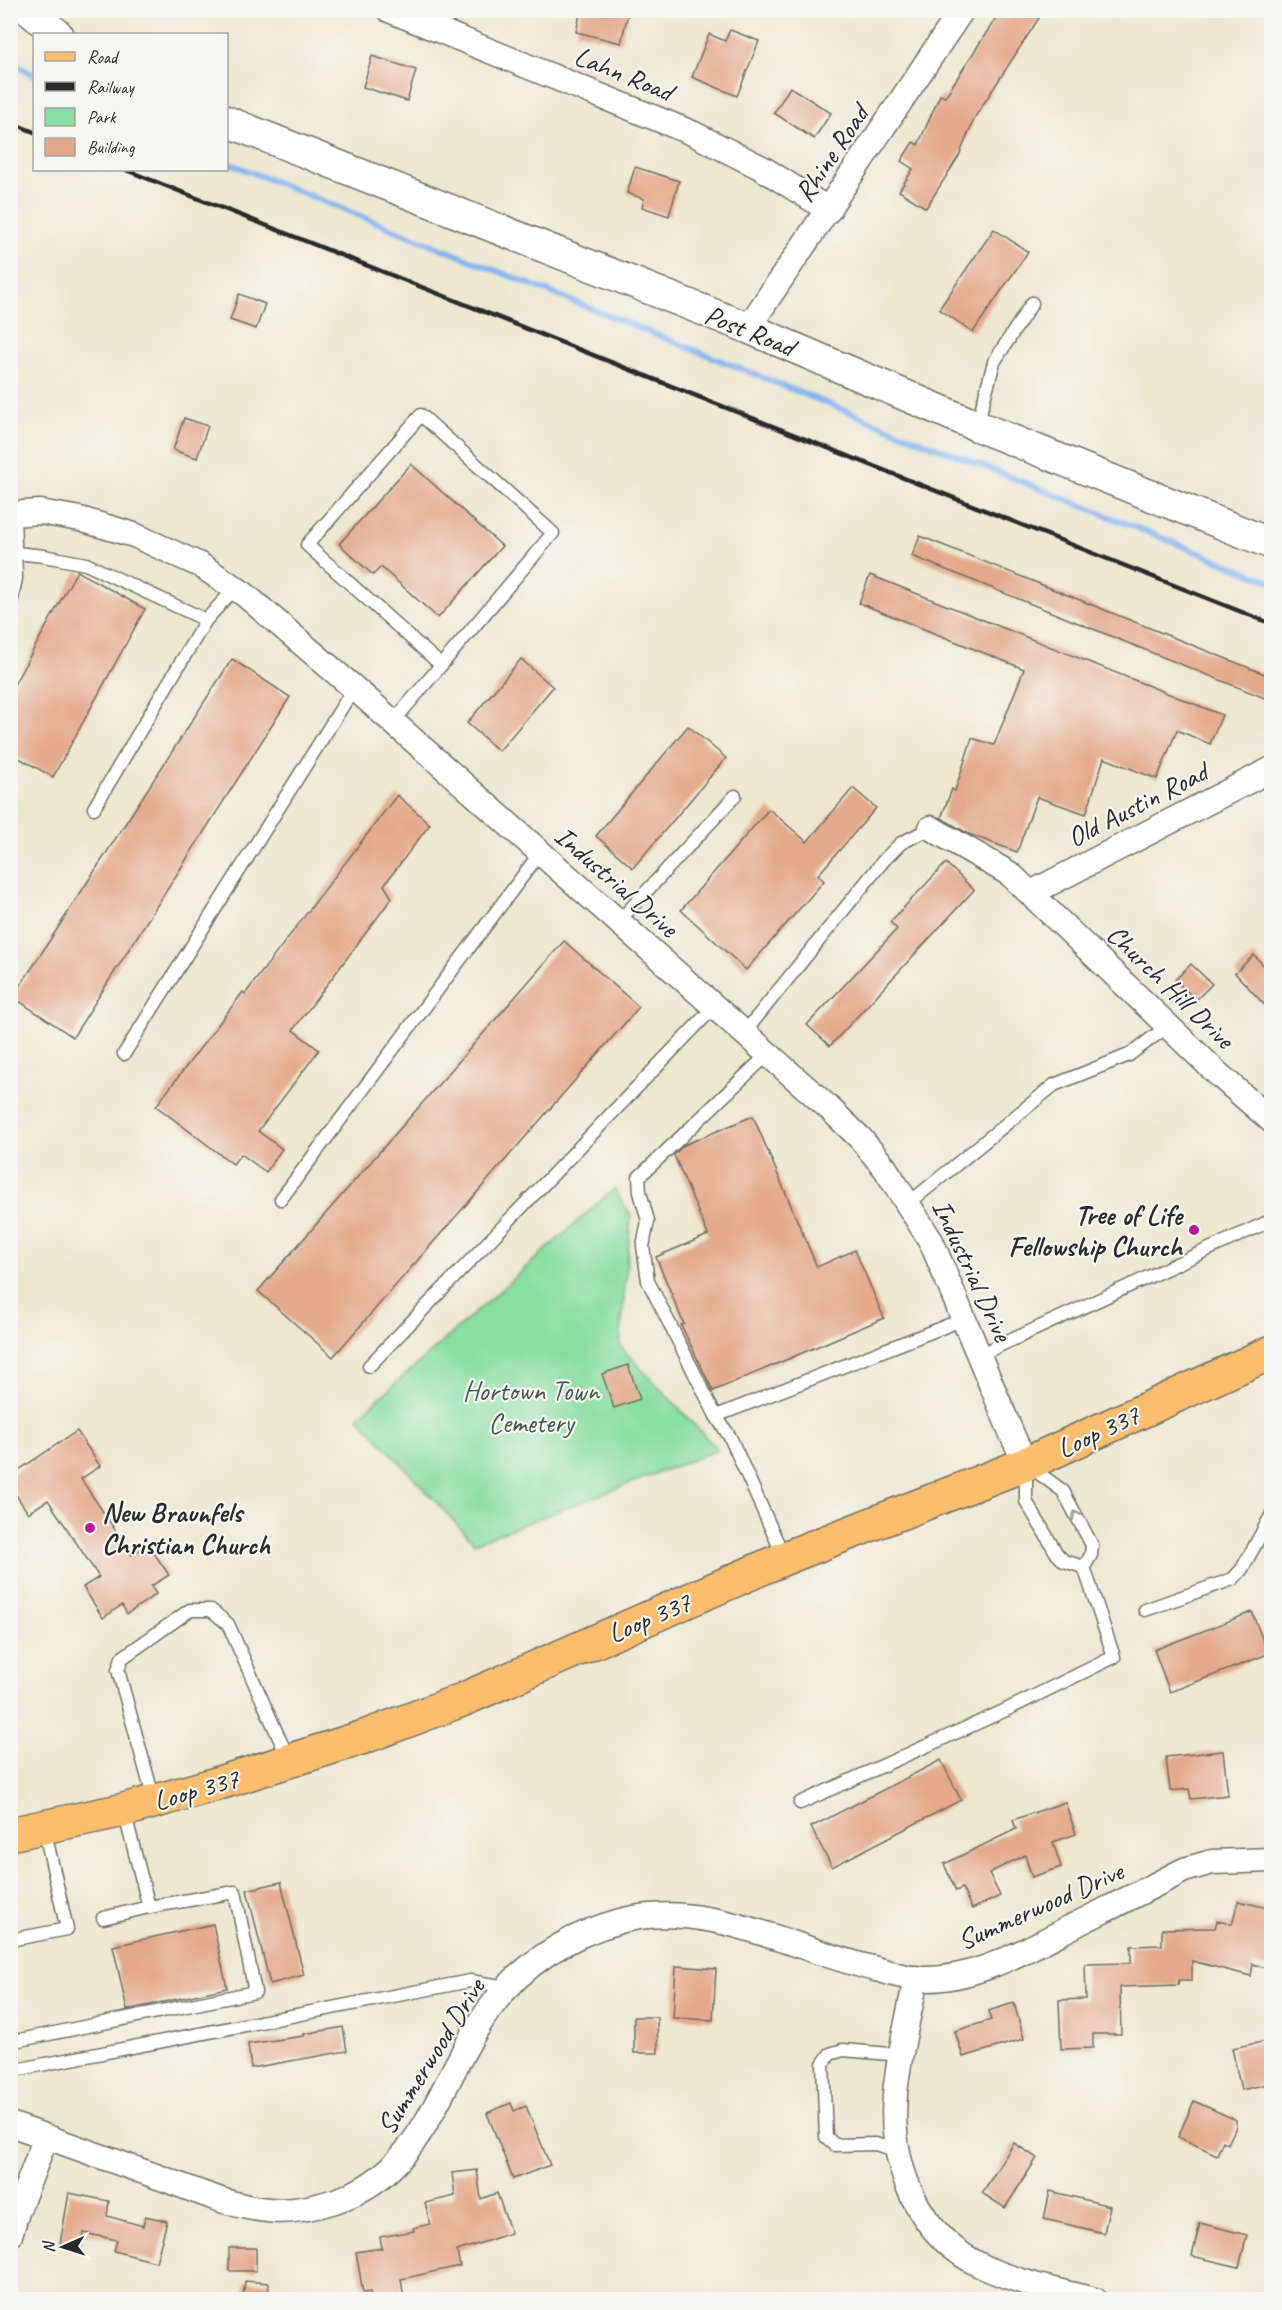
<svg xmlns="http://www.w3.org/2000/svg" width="1282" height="2310" font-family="Caveat,sans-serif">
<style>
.green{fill:#89dea1;stroke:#5a8466;stroke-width:1.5}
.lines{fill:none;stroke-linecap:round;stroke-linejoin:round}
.stream{stroke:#83b5f0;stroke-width:6}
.building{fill:#e4a98a}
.service-casing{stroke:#6f6d64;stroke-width:15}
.minor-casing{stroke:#6f6d64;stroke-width:27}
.tertiary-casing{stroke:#6f6d64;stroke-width:33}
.primary-casing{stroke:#6f6d64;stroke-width:36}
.service{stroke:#fff;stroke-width:12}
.minor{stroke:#fff;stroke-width:24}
.tertiary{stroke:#fff;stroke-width:30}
.primary{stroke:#fabe6e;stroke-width:33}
.rail{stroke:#2b2b2b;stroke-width:4.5}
.oneway{stroke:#a0a0a0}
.poi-dot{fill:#b5179e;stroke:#f6f6f2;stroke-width:2}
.labels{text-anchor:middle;stroke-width:4.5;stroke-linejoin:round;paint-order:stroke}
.street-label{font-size:28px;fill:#2b2b2b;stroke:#f6f6f2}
.poi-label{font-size:28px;font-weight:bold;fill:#2b2b2b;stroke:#f6f6f2;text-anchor:end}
.park-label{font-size:28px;fill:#425848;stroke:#f6f6f2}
</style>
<rect width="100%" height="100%" fill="#f6f6f2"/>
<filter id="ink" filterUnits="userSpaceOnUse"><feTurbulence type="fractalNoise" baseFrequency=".0167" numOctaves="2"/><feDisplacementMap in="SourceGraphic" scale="12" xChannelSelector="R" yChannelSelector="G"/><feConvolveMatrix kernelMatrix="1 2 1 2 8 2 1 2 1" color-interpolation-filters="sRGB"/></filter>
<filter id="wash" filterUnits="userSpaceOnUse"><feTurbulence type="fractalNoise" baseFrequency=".008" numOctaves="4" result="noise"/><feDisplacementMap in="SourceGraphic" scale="24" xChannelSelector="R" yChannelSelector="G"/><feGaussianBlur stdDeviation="1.35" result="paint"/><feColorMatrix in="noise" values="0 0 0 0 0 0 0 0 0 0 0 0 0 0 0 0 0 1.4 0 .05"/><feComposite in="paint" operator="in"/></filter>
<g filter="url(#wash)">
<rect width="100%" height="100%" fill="#ede7cf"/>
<polygon class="green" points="614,1189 631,1215 620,1346 718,1450 474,1543 358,1417"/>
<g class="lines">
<g class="stream">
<polyline points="10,62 34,75"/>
<polyline points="226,162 1272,582"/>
</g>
</g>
<g id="blocks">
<g class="building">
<polygon points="581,10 629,10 621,43 576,32"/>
<polygon points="1001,10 1028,10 1039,18 975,117 959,156 926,208 899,191 913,169 901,161 913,142 918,145 940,95 945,97"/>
<polygon points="730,30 759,41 737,96 692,77 709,34 725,41"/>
<polygon points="372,56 416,70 407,101 363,87"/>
<polygon points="790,87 831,113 814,139 774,113"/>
<polygon points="635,167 679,181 669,216 642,207 644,199 627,193"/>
<polygon points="994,229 1028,252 973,332 939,309"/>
<polygon points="239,294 265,304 256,329 230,320"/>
<polygon points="184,418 208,426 197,458 173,450"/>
<polygon points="411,464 502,546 438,618 381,567 373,575 339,544"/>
<polygon points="920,536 1272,677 1272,701 912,556"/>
<polygon points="77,571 145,609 53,777 10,753 10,692"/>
<polygon points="870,575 1222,715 1210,744 1177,730 1157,779 1104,758 1086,814 1037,797 1017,852 969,834 941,818 952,789 955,791 972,738 994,745 1024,669 859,603"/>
<polygon points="232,659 290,697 73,1037 13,997"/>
<polygon points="521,659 553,687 499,751 467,723"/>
<polygon points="688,726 726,758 633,868 596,836"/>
<polygon points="853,788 876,808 818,875 824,881 746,970 681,910 769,809 807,842"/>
<polygon points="397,795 430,824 384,885 392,898 293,1030 319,1050 258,1131 282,1149 266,1172 241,1154 233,1164 156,1106 243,992 245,994"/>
<polygon points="946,863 974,890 830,1046 807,1025 897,929 890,922"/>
<polygon points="564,941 639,1007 333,1357 258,1291"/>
<polygon points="1254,955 1272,975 1272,1013 1235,973"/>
<polygon points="1191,964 1212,984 1196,1000 1175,980"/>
<polygon points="753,1116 817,1267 855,1250 884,1318 713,1391 681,1325 684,1324 656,1257 708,1235 674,1155 684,1145"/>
<polygon points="628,1365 640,1399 614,1408 602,1374"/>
<polygon points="77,1431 100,1466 81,1479 132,1555 148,1544 169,1575 151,1586 156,1594 127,1614 122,1605 103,1618 83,1587 99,1577 48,1500 28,1513 10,1486 10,1476"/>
<polygon points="1252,1612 1268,1654 1170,1692 1154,1650"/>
<polygon points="1223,1751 1228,1795 1191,1799 1189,1789 1170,1791 1166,1757"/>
<polygon points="941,1760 961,1800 832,1867 811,1827"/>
<polygon points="1065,1802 1076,1834 1053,1842 1061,1867 1032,1877 1025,1855 989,1873 1000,1896 972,1909 962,1888 956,1891 944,1864 1016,1829 1013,1820"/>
<polygon points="281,1882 304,1975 270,1984 247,1890"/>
<polygon points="1238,1901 1272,1909 1272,1970 1253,1964 1251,1976 1192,1961 1192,1980 1179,1980 1178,1985 1120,1987 1121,2034 1093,2034 1093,2048 1061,2049 1059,2000 1086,1999 1085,1964 1131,1963 1131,1946 1162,1945 1162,1929 1215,1928 1217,1921 1232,1924"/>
<polygon points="213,1924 227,1988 127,2010 113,1946"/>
<polygon points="676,1966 716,1969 713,2020 673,2018"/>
<polygon points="1014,2003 1024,2039 963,2057 955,2031 991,2020 988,2011"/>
<polygon points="634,2017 657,2017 658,2053 634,2053"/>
<polygon points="343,2027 347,2051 251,2068 248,2044 304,2036 304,2034"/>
<polygon points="1272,2040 1272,2083 1241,2090 1232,2048"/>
<polygon points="1194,2101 1236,2120 1236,2127 1228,2144 1223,2141 1217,2155 1178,2137"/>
<polygon points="511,2103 514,2111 526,2106 550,2165 513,2179 487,2113"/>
<polygon points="1014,2143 1037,2158 1005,2208 982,2193"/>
<polygon points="477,2170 481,2199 497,2193 511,2233 457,2251 460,2266 401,2279 404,2300 372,2300 370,2292 363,2293 356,2252 382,2248 380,2237 414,2231 413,2228 430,2224 425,2203 455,2196 452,2173"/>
<polygon points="1050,2191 1110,2206 1104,2233 1044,2219"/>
<polygon points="69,2193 109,2201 107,2216 143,2226 145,2216 167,2221 156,2262 114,2251 117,2240 84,2233 81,2248 60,2244"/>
<polygon points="1200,2223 1247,2235 1239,2267 1192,2256"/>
<rect x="229" y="2248" width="27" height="23"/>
<polygon points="245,2281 269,2283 268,2300 243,2300"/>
</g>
</g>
</g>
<g filter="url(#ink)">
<use href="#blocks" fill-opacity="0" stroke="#6f6d64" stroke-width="1.5"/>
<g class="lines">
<defs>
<g id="service">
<polyline points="977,425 994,362 1032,303"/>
<polyline points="16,553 44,556 86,564 206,620"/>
<polyline points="10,608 16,578 14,513"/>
<polyline points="393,722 553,533 421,415 307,545 441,665"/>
<polyline points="94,808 206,620 235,588"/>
<polyline points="618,922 735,796"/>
<polyline points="744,1033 884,860 901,843 931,828"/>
<polyline points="124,1054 354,688"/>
<polyline points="768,1054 639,1177 640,1192 648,1221 643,1246 648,1281 716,1416 730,1437 784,1557"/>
<polyline points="281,1199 540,853"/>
<polyline points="909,1203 1054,1085 1129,1055 1168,1026"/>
<polyline points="979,1355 1272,1220"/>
<polyline points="369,1366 714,1007"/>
<polyline points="716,1416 964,1319"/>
<polyline points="1026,1465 1026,1501 1057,1554 1064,1561 1084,1567"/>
<polyline points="1145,1610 1233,1579 1242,1569 1272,1514"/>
<polyline points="154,1800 118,1670 122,1658 190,1610 211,1610 228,1624 289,1760"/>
<polyline points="800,1803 1006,1710 1114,1657 1084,1567 1091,1555 1092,1545 1063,1491 1029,1466"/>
<polyline points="103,1918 149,1907 124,1811"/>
<polyline points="10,1940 67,1929 44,1828"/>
<polyline points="10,2042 255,1992 235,1892 149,1907"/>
<polyline points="10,2071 470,1981 507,1987"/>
<polyline points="896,2150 875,2144 835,2145 826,2137 823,2064 830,2054 843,2050 902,2055"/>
</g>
<g id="minor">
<polyline points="389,10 692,133 762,168 829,210"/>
<polyline points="748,328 962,10"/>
<polyline points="10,514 40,512 80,519 134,535 200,565 244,594 368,700 829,1108 860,1138 885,1168 931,1241 1014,1439 1026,1464"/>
<polyline points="931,828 1010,874 1218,1074 1272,1121"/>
<polyline points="1031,893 1272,769"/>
<path d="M916,1978C909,2016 898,2057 895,2095C889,2165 918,2238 986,2268C1020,2283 1058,2291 1095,2300"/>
<path d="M10,2124C62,2142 113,2161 164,2179C197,2191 232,2207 268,2210C291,2213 313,2208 335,2201C425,2172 439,2080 488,2011C520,1966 566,1936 620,1921C707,1898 793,1950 876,1969C891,1973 908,1979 923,1979C977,1980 1028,1949 1075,1925C1111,1907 1148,1889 1184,1870L1212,1862L1272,1860"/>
<polyline points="10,2235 16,2215 46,2137"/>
</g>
<g id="tertiary">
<polyline points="29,10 57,34"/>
<polyline points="226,121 748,328 977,426 1272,544"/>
</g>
<polyline id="primary" points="10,1834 124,1810 213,1785 364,1737 462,1700 785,1558 1026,1464 1272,1352"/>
</defs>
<use href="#service" class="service-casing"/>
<use href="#minor" class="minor-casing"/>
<use href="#tertiary" class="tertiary-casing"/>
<use href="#primary" class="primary-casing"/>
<use href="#service" class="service"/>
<use href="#minor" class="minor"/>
<use href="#tertiary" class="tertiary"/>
<use href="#primary" class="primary"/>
<g class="rail">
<polyline points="10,122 34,132"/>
<polyline points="126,170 1272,624"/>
</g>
</g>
<defs><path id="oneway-chevron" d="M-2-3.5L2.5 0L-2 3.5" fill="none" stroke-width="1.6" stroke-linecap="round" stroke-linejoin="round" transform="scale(1.5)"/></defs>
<use class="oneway" href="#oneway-chevron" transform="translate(1076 1515) rotate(-118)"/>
</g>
<g class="poi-dot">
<circle cx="1194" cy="1230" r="6"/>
<circle cx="90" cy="1528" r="6"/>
</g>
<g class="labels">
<g class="street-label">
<text transform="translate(624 73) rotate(22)" y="10">Lahn Road</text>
<text transform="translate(831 153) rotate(-56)" y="10">Rhine Road</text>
<text transform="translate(750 330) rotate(22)" y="10">Post Road</text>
<text transform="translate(1137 804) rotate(-27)" y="10">Old Austin Road</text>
<text transform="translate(617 881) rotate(41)" y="10">Industrial Drive</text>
<text transform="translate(1171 986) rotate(44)" y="10">Church Hill Drive</text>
<text transform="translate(973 1270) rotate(65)" y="10">Industrial Drive</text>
<text transform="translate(1098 1431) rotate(-25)" y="10">Loop 337</text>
<text transform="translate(649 1617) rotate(-23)" y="10">Loop 337</text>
<text transform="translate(196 1789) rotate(-16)" y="10">Loop 337</text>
<text transform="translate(1040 1905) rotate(-24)" y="10">Summerwood Drive</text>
<text transform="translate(430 2056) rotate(-58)" y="10">Summerwood Drive</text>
</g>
<g class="poi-label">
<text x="1182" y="1224">Tree of Life<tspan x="1182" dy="32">Fellowship Church</tspan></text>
<text x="102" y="1522" text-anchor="start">New Braunfels<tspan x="102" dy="32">Christian Church</tspan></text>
</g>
<g class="park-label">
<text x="531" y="1400">Hortown Town<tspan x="531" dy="32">Cemetery</tspan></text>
</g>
</g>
<rect width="1282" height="2310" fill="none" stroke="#f6f6f2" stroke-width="36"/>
<rect x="33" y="33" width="195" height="138" fill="#f6f6f2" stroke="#a5a5a2" stroke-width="1.5"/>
<rect x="45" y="52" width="30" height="9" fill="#fabe6e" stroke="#a5a5a2" stroke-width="1.5"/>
<text x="87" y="63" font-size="18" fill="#2b2b2b">Road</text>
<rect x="45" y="82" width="30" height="9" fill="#2b2b2b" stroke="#a5a5a2" stroke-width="1.5"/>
<text x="87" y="93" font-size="18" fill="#2b2b2b">Railway</text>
<rect x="45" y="108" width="30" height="18" fill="#89dea1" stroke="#a5a5a2" stroke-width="1.5"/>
<text x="87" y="123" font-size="18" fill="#2b2b2b">Park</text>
<rect x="45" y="138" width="30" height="18" fill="#e4a98a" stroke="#a5a5a2" stroke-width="1.5"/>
<text x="87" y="153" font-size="18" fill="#2b2b2b">Building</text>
<g transform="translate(63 2247) rotate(267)" stroke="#f6f6f2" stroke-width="4.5" paint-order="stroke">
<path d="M0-4.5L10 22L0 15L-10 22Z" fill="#2b2b2b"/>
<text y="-9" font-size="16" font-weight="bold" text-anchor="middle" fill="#2b2b2b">N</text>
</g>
</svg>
